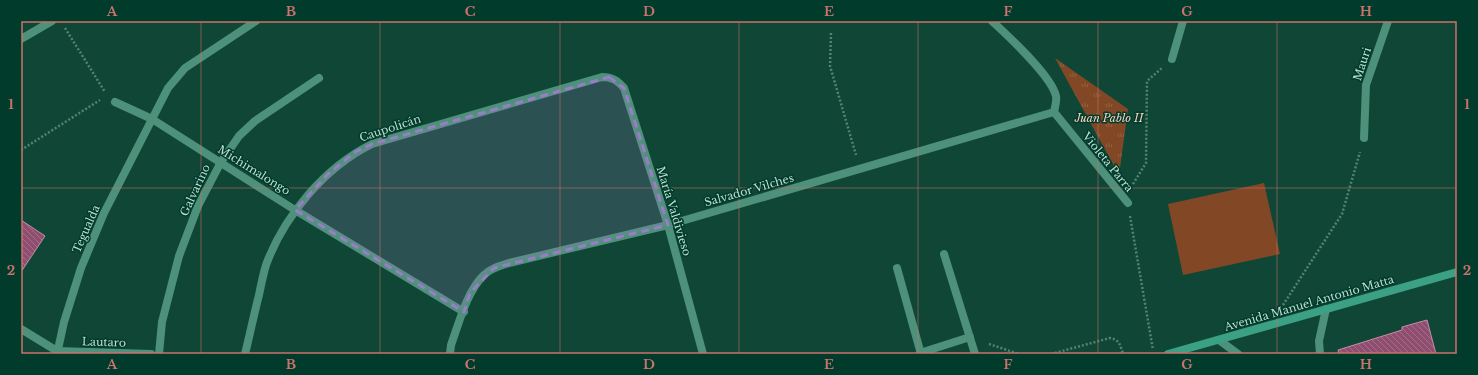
<svg xmlns="http://www.w3.org/2000/svg" width="1478" height="375" font-family="'Libre Baskerville',serif">
<style>
.grass{fill:#824826}
.park{fill:url(#park-tufts)}
.building{fill:url(#building-back-hatch);stroke:#c68ca7}
.lines{fill:none;stroke-linecap:round;stroke-linejoin:round}
.path{stroke:#548273;stroke-width:2.5;stroke-dasharray:2 2;stroke-linecap:butt}
.service{stroke:#4e917a;stroke-width:8}
.minor{stroke:#4e917a;stroke-width:8}
.tertiary{stroke:#4e917a;stroke-width:8}
.secondary{stroke:#3ca184;stroke-width:8}
.marked{fill:#997dc7;fill-opacity:0.2;stroke:#997dc7;stroke-width:3;stroke-dasharray:8 5;stroke-linejoin:round}
.grid{fill:none;stroke:#cc716c;stroke-width:1;stroke-opacity:0.55}
.labels{text-anchor:middle;stroke-width:3;stroke-linejoin:round;paint-order:stroke}
.street-label{font-size:11px;fill:#bedfd1;stroke:#013b2c}
.park-label{font-size:11px;font-style:italic;fill:#fad3bf;stroke:#013b2c}
.neatline{fill:none;stroke:#cc716c;stroke-width:1.5}
.grid-label{font-size:13px;text-anchor:middle;font-weight:bold;fill:#cc716c}
</style>
<defs>
<pattern id="park-tufts" width="24" height="20" patternUnits="userSpaceOnUse"><rect width="24" height="20" fill="#824826"/><path d="M3 7l-1-3M5 7V3M7 7l1-3M15 17l-1-3M17 17v-4M19 17l1-3" fill="none" stroke="#926244"/></pattern>
<pattern id="building-back-hatch" width="6" height="6" patternUnits="userSpaceOnUse"><rect width="6" height="6" fill="#8f4d6f"/><path d="M-1 5l2 2M0 0l6 6M5-1l2 2" fill="none" stroke="#a26f89"/></pattern>
</defs>
<rect width="100%" height="100%" fill="#104636"/>
<polygon class="grass" points="1264,183 1280,254 1183,275 1168,204"/>
<polygon class="park" points="1055,58 1128,109 1119,175"/>
<g class="building">
<polygon points="21,220 45,236 21,272"/>
<polygon points="1427,320 1436,354 1339,354 1338,350 1402,330 1402,327"/>
</g>
<g class="lines">
<g class="path">
<polyline points="65,28 105,92"/>
<polyline points="831,33 830,66 856,155"/>
<polyline points="21,150 100,100"/>
<polyline points="1133,184 1146,163 1147,81 1162,68"/>
<polyline points="1130,216 1153,350"/>
<polyline points="1283,305 1342,214 1360,152"/>
<polyline points="989,344 1019,354"/>
<path d="M1051,354L1110,338C1120,340 1120,345 1123,354"/>
</g>
<g class="service">
<polyline points="944,254 975,354"/>
<polyline points="897,268 921,354"/>
<polyline points="1219,340 1238,354"/>
<polyline points="920,353 970,337"/>
<polyline points="1320,354 1319,341 1326,309"/>
</g>
<g class="minor">
<path d="M992,21C1008,36 1051,75 1056,96C1057,101 1055,107 1054,112L1128,203"/>
<polyline points="21,39 52,21"/>
<polyline points="1172,59 1183,21"/>
<polyline points="115,102 152,119 295,210 464,312"/>
<polyline points="1364,138 1366,85 1388,21"/>
<polyline points="21,329 57,351 151,354"/>
<polyline points="159,354 162,322 179,256 198,206 221,162 239,136 255,121 319,78"/>
<path d="M245,354C250,334 254,314 259,295C261,285 263,275 266,265C284,216 325,167 372,144L602,77C612,77 617,80 624,88L668,225L703,354"/>
<path d="M450,354L451,345C459,323 467,291 484,275C491,268 500,266 509,263L668,225L1054,112"/>
</g>
<polyline class="tertiary" points="57,354 64,322 81,268 104,213 168,88 185,68 256,21"/>
<polyline class="secondary" points="1168,354 1457,272"/>
</g>
<path class="marked" d="M609,77L624,88L668,225L494,268L470,293L464,312L295,210L328,174L355,152L372,144Z"/>
<path class="grid" d="M201,21V354M380,21V354M560,21V354M739,21V354M918,21V354M1098,21V354M1277,21V354M21,188H1457"/>
<g class="labels">
<g class="street-label">
<text transform="translate(1362 64) rotate(-72)" y="4">Mauri</text>
<text transform="translate(390 128) rotate(-18)" y="4">Caupolicán</text>
<text transform="translate(1108 162) rotate(51)" y="4">Violeta Parra</text>
<text transform="translate(254 170) rotate(32)" y="4">Michimalongo</text>
<text transform="translate(195 190) rotate(-65)" y="4">Galvarino</text>
<text transform="translate(749 190) rotate(-16)" y="4">Salvador Vilches</text>
<text transform="translate(674 211) rotate(73)" y="4">María Valdivieso</text>
<text transform="translate(86 229) rotate(-66)" y="4">Tegualda</text>
<text transform="translate(1309 303) rotate(-16)" y="4">Avenida Manuel Antonio Matta</text>
<text transform="translate(104 342) rotate(2)" y="4">Lautaro</text>
</g>
<g class="park-label">
<text x="1109" y="122">Juan Pablo II</text>
</g>
</g>
<rect width="1478" height="375" fill="none" stroke="#013b2c" stroke-width="44"/>
<rect x="22" y="22" width="1434" height="331" class="neatline"/>
<g class="grid-label">
<text x="112" y="16">A</text>
<text x="291" y="16">B</text>
<text x="470" y="16">C</text>
<text x="649" y="16">D</text>
<text x="829" y="16">E</text>
<text x="1008" y="16">F</text>
<text x="1187" y="16">G</text>
<text x="1366" y="16">H</text>
<text x="11" y="109">1</text>
<text x="1467" y="109">1</text>
<text x="11" y="275">2</text>
<text x="1467" y="275">2</text>
<text x="112" y="369">A</text>
<text x="291" y="369">B</text>
<text x="470" y="369">C</text>
<text x="649" y="369">D</text>
<text x="829" y="369">E</text>
<text x="1008" y="369">F</text>
<text x="1187" y="369">G</text>
<text x="1366" y="369">H</text>
</g>
</svg>
